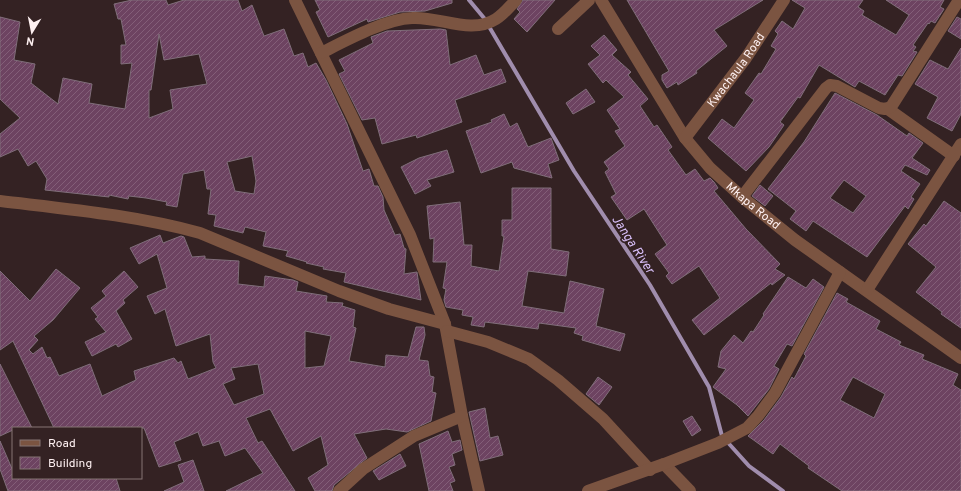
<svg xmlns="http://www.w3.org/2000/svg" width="961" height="491" font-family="Overpass,sans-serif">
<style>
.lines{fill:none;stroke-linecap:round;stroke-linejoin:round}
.stream{stroke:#a08dad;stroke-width:4}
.building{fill:url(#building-hatch);stroke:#806e7a;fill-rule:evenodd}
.street{stroke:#7b5441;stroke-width:12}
.labels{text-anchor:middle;stroke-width:3.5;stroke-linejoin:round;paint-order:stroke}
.street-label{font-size:12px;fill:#fef0f1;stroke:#342223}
.water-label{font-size:13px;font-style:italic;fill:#dac1fb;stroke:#342223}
</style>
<defs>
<pattern id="building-hatch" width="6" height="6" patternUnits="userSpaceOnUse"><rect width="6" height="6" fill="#6d4361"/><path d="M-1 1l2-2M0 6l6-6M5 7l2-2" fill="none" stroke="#835e78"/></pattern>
</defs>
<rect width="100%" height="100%" fill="#342223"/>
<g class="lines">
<polyline class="stream" points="469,0 484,18 574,171 650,285 709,387 722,436 749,466 783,491"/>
</g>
<g class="building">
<path d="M132,0H166L168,5L184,0H238L242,11L252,5L264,36L284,29L294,56L303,53L308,67L316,63L326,80L347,124L363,171L369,169L374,186H378L383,197L384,210L395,235L400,234L404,248L406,249L404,274L417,272L421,300L344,282L346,273L323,269L324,267L306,263L307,262L286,256L288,251L263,246L266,232L245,227L243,233L214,226L216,215L208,214L211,189H207L204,170L183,174L177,207L166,205L167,202L146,198L129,196L128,199L109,195V197L45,190L47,179L36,161L28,166L18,149L0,157V134L20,118L0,99V17L20,22L14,60L35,64L31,83L58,104L63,78L92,84L89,103L125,109L132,63L121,64V45H126L121,19H118L114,4ZM159,34L164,60L199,54L207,84L170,90L173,109L149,118V90H151ZM252,156L256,181L254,194L235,191L227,162Z"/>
<polygon points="315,0 452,0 452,3 425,11 400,12 368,22 367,19 328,37 316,12 320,10"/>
<polygon points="523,0 555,0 527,32 514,19 520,12 517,9"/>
<polygon points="627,0 763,0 714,30 727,46 696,71 697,73 678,85 677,82 667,88 662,80 662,75 669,71"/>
<polygon points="792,0 863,0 858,7 864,11 862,15 896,35 909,15 886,0 944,0 940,7 944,9 935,23 931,21 929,24 928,23 913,45 916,47 913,51 917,52 902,76 898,75 885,95 859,81 855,87 819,65 800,98 798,97 780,122 784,125 769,147 746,171 708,138 722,119 734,128 754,100 745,93 759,73 761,74 776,49 771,46 778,34 775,31 782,21 793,29 805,8"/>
<polygon points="957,17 961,19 961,39 948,31"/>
<polygon points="440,29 446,30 450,65 476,55 484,75 501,69 506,82 455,100 462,122 417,138 416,135 382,144 375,118 362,120 339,74 345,71 339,60 373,43 371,37 387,31"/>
<polygon points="604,35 617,50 612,55 631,72 628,75 648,99 640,106 654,127 657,125 672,147 668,150 686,175 695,169 704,181 710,178 714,182 718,188 714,191 746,229 780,264 775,269 785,275 772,285 771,283 704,335 692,320 720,298 699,266 672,284 666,276 669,273 655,254 667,245 644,209 627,220 611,197 616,194 605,172 609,169 604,162 625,146 615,131 620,129 607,110 624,97 606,80 603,83 588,64 600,55 591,46"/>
<polygon points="961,48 961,114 952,131 927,118 938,97 915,84 930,60 948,69"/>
<polygon points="586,89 595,102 573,114 566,103"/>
<path d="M835,93L877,115L907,136L909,133L923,143L912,158L930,170L927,175L905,165L901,171L920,184L911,197L914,199L908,209L905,206L867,257L813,221L806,231L790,219L796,211L768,189L804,142ZM844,180L866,196L853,213L830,198Z"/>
<polygon points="504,114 510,127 517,123 528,147 551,138 559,160 548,164 552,178 514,168 512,162 481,173 466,131 492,122 491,120"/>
<polygon points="447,150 454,172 427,180 431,186 415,194 401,167 419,158"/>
<polygon points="760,185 773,196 765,206 752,196"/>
<polygon points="512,188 551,188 551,249 569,252 566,276 528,271 522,306 564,313 570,281 604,289 596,326 625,334 620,351 582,340 583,336 574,333 576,328 539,323 538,329 485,322 484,327 471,325 473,317 462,315 463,310 446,307 444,300 446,289 443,288 447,262 433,262 434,238 430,239 427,206 460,202 464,245 472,245 471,266 499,271 504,236 502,236 502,220 512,220"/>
<polygon points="944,201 961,213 961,328 941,314 942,312 916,292 936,267 908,244 924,224 926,226"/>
<path d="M160,235L163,243L181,236L184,237L192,257L205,256V259L239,261L238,284L264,287L265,276L293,280L298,282L296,291L327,296L326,302L343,303L342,306L355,310L353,327L356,328L349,361L385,367L386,355L408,357L416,327H424L425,335L419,360L428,361L430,376L434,377L432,392L436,393L431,421L407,432L386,429L354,434L367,458L334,485L332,491H315L308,478L328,465L321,436L293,451L270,409L246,418L258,443L262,441L295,491H226L263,473L245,448L225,456L219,441L203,446L198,432L174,442L181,460L159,467L144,428H54L13,341L0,350V271L30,301L56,269L80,288L53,320L34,336L38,340L29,350L33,354L42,347L47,358L50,357L59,376L90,364L102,396L136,380L134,371L174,358L178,363L181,361L188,379L216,368L213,362L210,334L176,346L165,309L155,314L147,296L167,288L157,254L139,264L130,248ZM305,331L331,336L324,366L305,368ZM258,364L264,394L234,405L223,384L235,379L231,368Z"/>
<polygon points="124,271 138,287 123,300 125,303 116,311 132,339 118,347 116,344 92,356 85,342 106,332 95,319 98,317 91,308 106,296 102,291"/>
<polygon points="788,277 806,288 813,279 824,287 792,346 787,344 774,366 779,369 769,389 748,416 737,405 713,387 726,369 718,367 721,351 734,335 743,343 751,331 753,332 764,315 763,314"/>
<path d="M837,293L848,299L846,302L880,321L876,329L901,342L899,345L924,355L922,359L958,374L953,385L961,390V491H842L808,468L809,466L780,444L773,454L748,436L764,420L781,397L792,377L794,379L806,356L804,354ZM853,377L885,394L874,418L840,400Z"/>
<polygon points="0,364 32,428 13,428 13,430 0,436"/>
<polygon points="598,377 612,387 599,405 586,394"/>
<polygon points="485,408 490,438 498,436 503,455 480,461 469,412"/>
<polygon points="692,416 701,430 692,436 683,421"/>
<polygon points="448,431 452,442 460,440 462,450 452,454 455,465 449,467 455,481 450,483 453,491 429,491 419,444"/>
<polygon points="0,441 13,471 13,478 116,478 120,491 8,491 0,469"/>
<polygon points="400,454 406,466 379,480 373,471"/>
<polygon points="193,460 204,491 164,491 184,482 178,465"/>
</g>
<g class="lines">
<g class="street">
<polyline points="295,0 410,235 445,324 462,416 479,491"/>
<path id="s1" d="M601,0L685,138L710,168L742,197L795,240L961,358"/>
<polyline points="558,29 589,0"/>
<path d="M321,53C345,41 385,19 412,18C439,16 471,35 496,19C504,14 510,6 516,0"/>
<polyline points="888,109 954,156"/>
<path id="s2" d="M685,138L746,58L784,0"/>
<polyline points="742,197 826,88 830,85 837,86 879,108 885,109 891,107 959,0"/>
<path d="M0,201C67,209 135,215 200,233L339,291L389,309L445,324"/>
<polyline points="867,290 961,144"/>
<polyline points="447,331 488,342 529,359 558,380 603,419 650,470"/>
<polyline points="664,464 690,491"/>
<polyline points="339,491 363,469 414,436 462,416"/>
<polyline points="588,491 664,464 718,443 747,428 758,416 775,393 840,272"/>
</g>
</g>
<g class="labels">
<g class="street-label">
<text dy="4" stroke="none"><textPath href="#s2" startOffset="85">Kwachaula Road</textPath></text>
<text dy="4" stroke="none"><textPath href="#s1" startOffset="258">Mkapa Road</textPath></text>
</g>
<g class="water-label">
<text transform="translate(634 244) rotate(57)" y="5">Janga River</text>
</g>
</g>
<rect x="12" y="427" width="130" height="52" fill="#342223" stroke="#857475"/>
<rect x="20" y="440" width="20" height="6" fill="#7b5441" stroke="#857475"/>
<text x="48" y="447" font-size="12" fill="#fef0f1">Road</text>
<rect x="20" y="457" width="20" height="12" fill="url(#building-hatch)" stroke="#857475"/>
<text x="48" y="467" font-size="12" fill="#fef0f1">Building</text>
<g transform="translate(32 32) rotate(190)" stroke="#342223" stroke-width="3" paint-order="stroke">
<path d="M0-3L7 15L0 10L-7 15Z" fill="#fef0f1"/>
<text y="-6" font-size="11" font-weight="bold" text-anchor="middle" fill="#fef0f1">N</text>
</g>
</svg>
